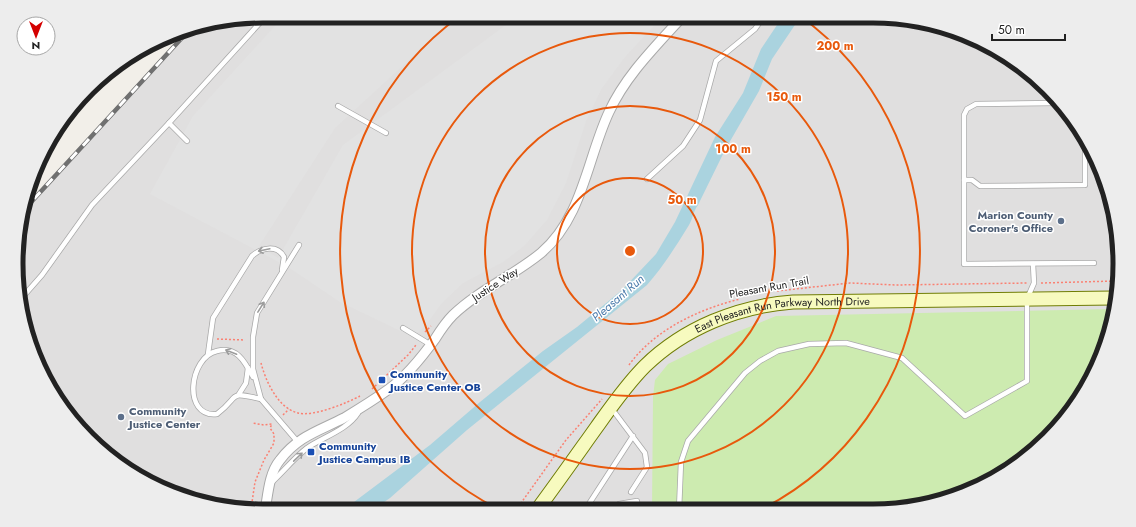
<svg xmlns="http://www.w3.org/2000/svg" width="1136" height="527" font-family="Jost,sans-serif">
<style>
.residential{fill:#e0dfdf}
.grass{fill:#cdebb0}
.parking{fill:#e2e2e2}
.water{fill:#aad3df}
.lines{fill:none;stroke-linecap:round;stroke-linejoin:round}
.lane-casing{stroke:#a9a9a9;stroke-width:6}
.street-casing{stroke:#a9a9a9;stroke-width:11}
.secondary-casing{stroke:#707d05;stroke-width:15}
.path{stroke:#fa8072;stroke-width:1.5;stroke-dasharray:2 2;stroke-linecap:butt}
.lane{stroke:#fff;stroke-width:4.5}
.street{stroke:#fff;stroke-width:9}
.secondary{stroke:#f7fabf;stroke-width:13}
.rail-casing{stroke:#707070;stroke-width:4.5}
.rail{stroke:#fff;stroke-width:3;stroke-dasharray:9;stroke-linecap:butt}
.oneway{stroke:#9c9c9c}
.ring{fill:none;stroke:#e8590c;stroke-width:2}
.service-dot{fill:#5c6f8a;stroke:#fff;stroke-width:1.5}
.transit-dot{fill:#1a4fb4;stroke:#fff;stroke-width:1.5}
.labels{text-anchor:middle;stroke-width:3;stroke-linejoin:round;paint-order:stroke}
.service-label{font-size:11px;font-weight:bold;fill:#4e5e75;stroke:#fff;text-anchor:end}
.street-label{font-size:11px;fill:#222;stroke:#fff}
.transit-label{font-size:11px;font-weight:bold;fill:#164399;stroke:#fff;text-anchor:start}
.water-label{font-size:12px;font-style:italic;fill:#4a7aab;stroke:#fff}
.rim{fill:none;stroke:#222;stroke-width:5}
.centre{fill:#e8590c;stroke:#fff;stroke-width:2}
.ring-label{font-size:12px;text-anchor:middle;font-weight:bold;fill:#e8590c;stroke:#fff;stroke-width:3;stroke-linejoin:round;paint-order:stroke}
</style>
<rect width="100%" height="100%" fill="#f2efe9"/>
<polygon class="residential" points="264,16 873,16 967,35 1047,88 1101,169 1120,263 1101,358 1069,414 1023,460 967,492 905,509 263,511 169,492 100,450 49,387 18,296 21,215 193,28"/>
<polygon class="grass" points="1111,309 1101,358 1069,414 1023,460 967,492 905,509 652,510 653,397 655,380 668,364 717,340 776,316"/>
<polygon class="parking" points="284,16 457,16 335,128 259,246 278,258 343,145 518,16 663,16 625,57 602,88 586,121 566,183 547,220 524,246 503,262 463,283 441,304 426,325 413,337 340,302 288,267 150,194 193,116"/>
<path class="water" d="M783,16H801L772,59L759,91L725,150L698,205C693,212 693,218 689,225C676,246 663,267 647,285L467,430L390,498L371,511H342L430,445L480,402L543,351L577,327L622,290L656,254L675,222L715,137L743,93L761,49Z"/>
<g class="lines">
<defs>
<g id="lane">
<polyline points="1057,103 976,104 967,109 964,115 964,264 1094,263"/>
<polyline points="338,106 386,133"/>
<polyline points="187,141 169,123 266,16"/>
<polyline points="647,179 683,146 700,120 716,61 755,29 764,16"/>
<polyline points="964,180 972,180 980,186 1085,185 1085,144"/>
<polyline points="20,300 42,275 92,205 169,123"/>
<polyline points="403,328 431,345"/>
<path d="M208,354L213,318L252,256C261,248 277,244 284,257L282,270"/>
<path d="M253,377C245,362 237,346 217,351C189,357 182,418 217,414C241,396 226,391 261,399"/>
<polyline points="239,394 246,383 248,368"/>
<polyline points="612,409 645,453 647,467 631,492"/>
<polyline points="297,441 261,399 253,369 253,337 257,313 299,245"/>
<path d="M271,483C283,472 294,458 307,448C323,437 347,430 358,413"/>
<polyline points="585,510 633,436"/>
<polyline points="615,510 619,504 637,501 638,510"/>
<polyline points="679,510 681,462 688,441 745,373 760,361 778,351 809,344 846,343 902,358 965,416 1027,381 1027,299 1034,283 1033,264"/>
</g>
<path id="street" d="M265,511C268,494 269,473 280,460C298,436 319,431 344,418C359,409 375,399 389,389C407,376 422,357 435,339C440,331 446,322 453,315C479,290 513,276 541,253C583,217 587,159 609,112C626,75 656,46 683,16"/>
<g id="secondary">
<path id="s1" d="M537,510C557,483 576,456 596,428C611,407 626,385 645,366C684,328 738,306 793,302L1113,298"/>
</g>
</defs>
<use href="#lane" class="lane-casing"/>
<use href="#street" class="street-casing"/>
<use href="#secondary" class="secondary-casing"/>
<g class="path">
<polyline points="1041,283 1116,281"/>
<polyline points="777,291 850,283 896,285 1027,283"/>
<polyline points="425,332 431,326"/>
<polyline points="217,339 245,340"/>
<path d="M261,363C266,382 278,408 298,413C313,417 347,403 360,396"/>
<path d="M629,365C654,330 699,309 740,299"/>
<polyline points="372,389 408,355 416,345"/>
<polyline points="283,415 289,409"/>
<polyline points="251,509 255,482 264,460 274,443 274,434 270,428 272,424 264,425 252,423"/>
<polyline points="516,510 566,440 602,399"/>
</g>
<use href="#lane" class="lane"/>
<use href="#street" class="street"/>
<use href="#secondary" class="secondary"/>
<defs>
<polyline id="rail" points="22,212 191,28"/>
</defs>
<use href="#rail" class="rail-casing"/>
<use href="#rail" class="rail"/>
</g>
<defs><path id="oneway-shaft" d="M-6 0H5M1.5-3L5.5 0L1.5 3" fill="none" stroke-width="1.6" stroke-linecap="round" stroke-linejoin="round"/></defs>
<g class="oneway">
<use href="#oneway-shaft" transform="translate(264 250) rotate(168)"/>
<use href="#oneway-shaft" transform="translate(261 307) rotate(-58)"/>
<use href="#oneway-shaft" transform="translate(231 352) rotate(-159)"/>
<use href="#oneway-shaft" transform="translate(298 457) rotate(-44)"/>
</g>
<g class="ring">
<circle cx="630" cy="251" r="73"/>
<circle cx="630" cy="251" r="145"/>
<circle cx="630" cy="251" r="218"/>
<path d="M498 509A290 290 0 0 1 460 16M800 16A290 290 0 0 1 764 508"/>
</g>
<g class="service-dot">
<circle cx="1061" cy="221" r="4"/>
<circle cx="121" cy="417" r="4"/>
</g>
<g class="transit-dot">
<rect x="378" y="376" width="8" height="8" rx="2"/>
<rect x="307" y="448" width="8" height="8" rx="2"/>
</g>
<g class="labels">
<g class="service-label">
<text x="1053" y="219">Marion County<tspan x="1053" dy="13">Coroner's Office</tspan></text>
<text x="129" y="415" text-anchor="start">Community<tspan x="129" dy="13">Justice Center</tspan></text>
</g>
<g class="street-label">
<text transform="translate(495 284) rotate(-33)" y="4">Justice Way</text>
<text transform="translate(769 287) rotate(-10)" y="4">Pleasant Run Trail</text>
<text dy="4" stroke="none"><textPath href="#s1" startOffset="332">East Pleasant Run Parkway North Drive</textPath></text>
</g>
<g class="transit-label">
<text x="390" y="378">Community<tspan x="390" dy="13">Justice Center OB</tspan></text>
<text x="319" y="450">Community<tspan x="319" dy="13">Justice Campus IB</tspan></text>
</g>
<g class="water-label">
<text transform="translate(618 298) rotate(-41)" y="4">Pleasant Run</text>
</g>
</g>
<path d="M0 0H1136V527H0ZM263 23H873A240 240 0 0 1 1113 263V264A240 240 0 0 1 873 504H263A240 240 0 0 1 23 264V263A240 240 0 0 1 263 23Z" fill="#ededed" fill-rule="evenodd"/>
<path class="rim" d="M263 23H873A240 240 0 0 1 1113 263V264A240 240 0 0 1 873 504H263A240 240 0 0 1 23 264V263A240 240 0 0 1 263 23Z"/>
<circle cx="630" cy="251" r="6" class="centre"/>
<g class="ring-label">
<text x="835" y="50">200 m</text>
<text x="784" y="101">150 m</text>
<text x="733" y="153">100 m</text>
<text x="682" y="204">50 m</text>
</g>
<g transform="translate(36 36) rotate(180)"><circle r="19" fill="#ffffff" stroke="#a7a7a7"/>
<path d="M0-3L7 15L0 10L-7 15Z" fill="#d40000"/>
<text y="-6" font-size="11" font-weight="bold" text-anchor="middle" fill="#222222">N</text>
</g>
<path d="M992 34v6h73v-6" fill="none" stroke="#222222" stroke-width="2"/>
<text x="998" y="34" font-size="12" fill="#222222" stroke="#ffffff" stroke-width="3" paint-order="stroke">50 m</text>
</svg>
